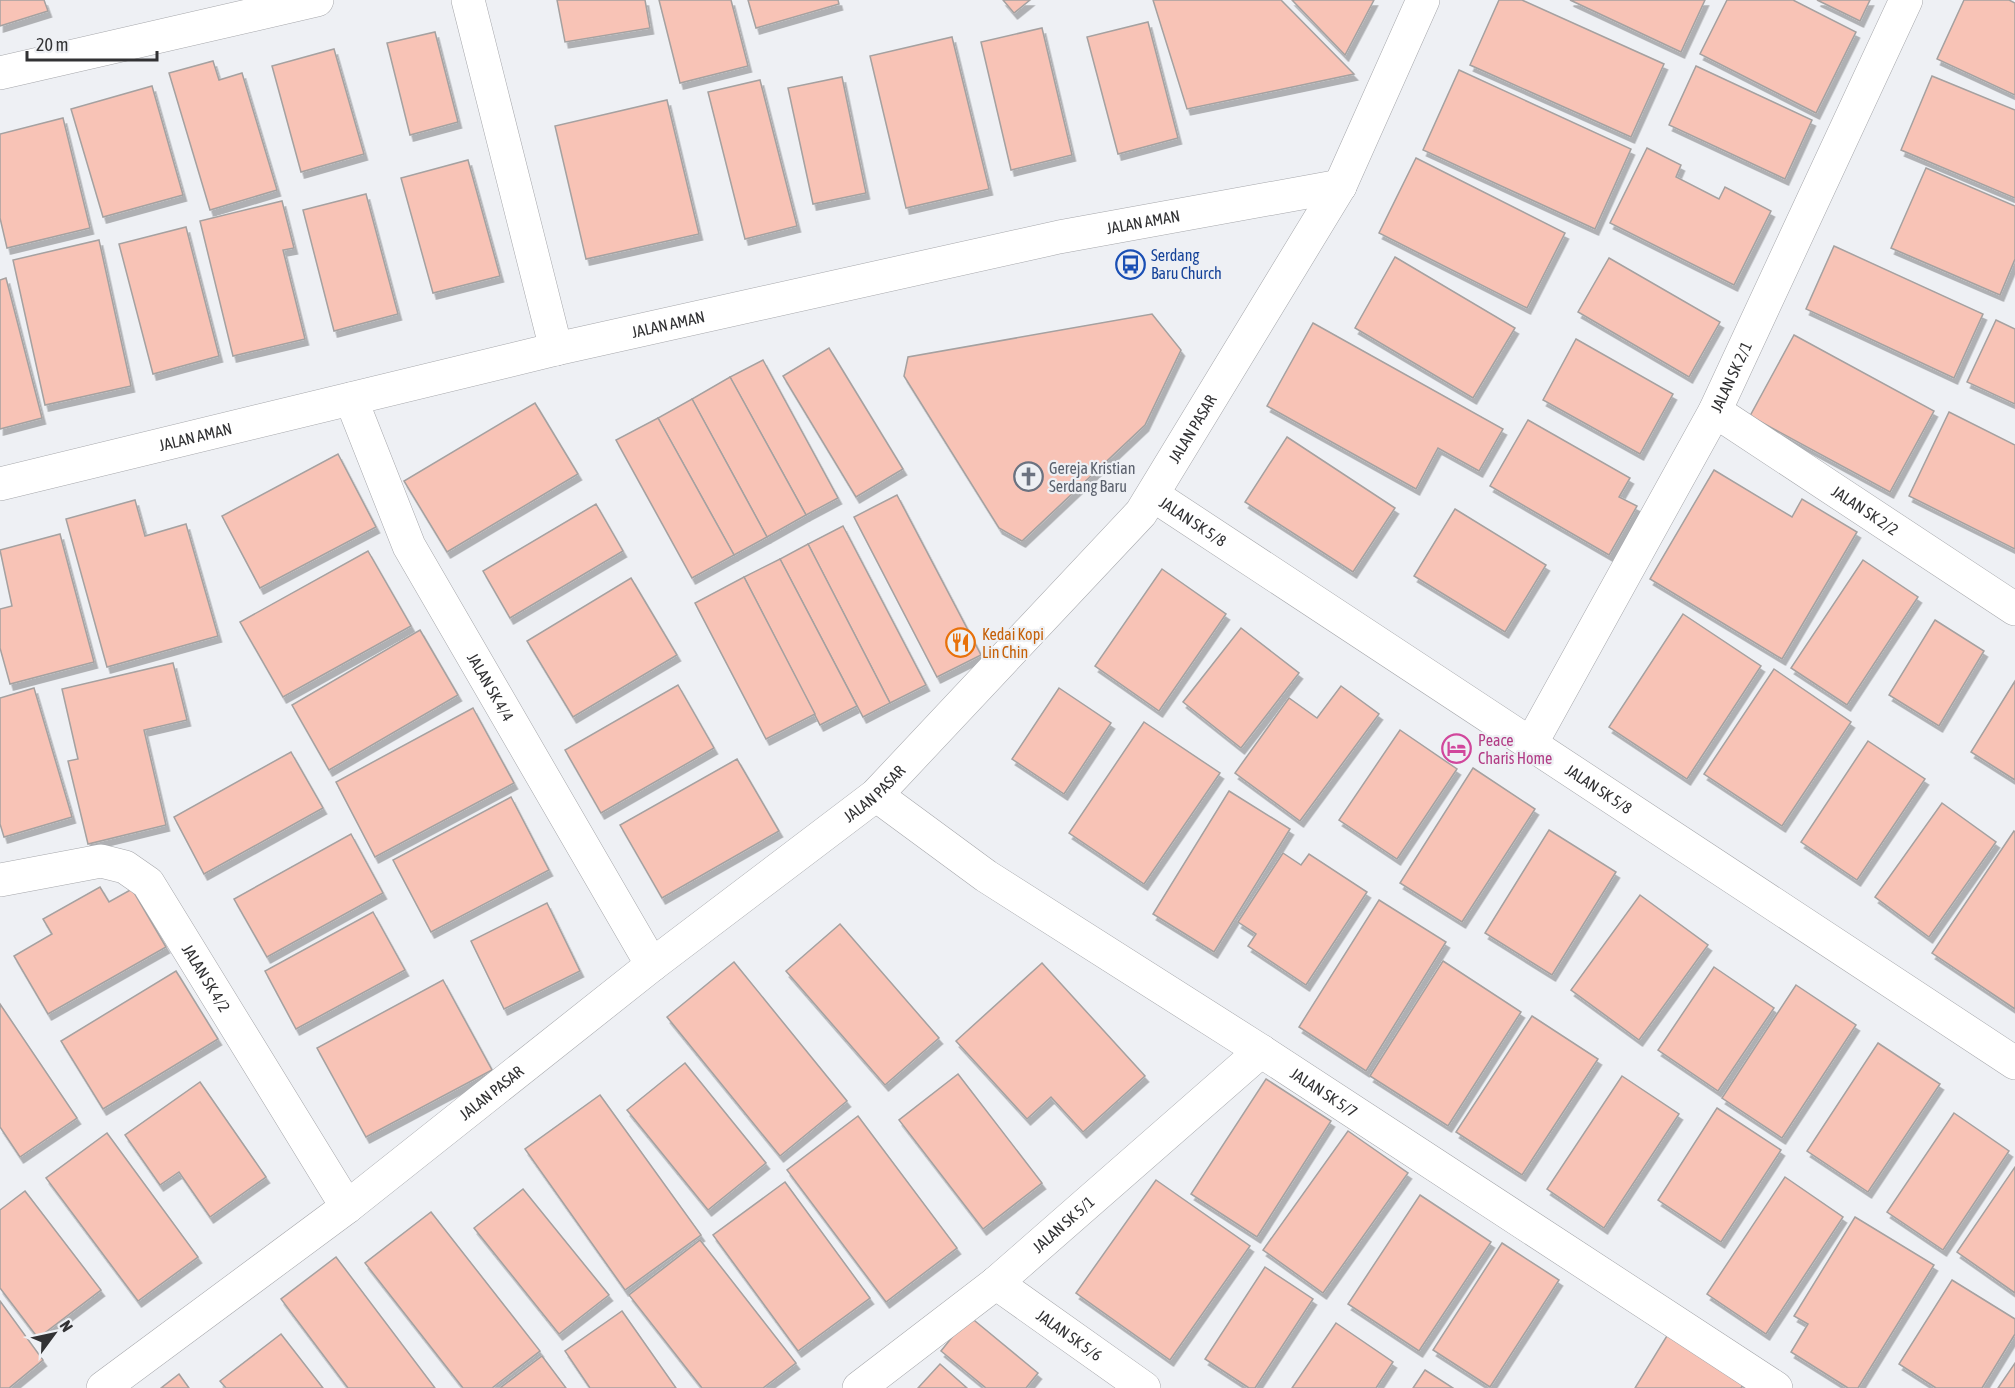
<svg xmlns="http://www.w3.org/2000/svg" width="2015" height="1388" font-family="'Asap Condensed',sans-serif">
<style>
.building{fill:#f8c3b6;stroke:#a5a1a0;stroke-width:1.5;filter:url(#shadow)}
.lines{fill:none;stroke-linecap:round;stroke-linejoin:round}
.street-casing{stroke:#a6a7ab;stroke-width:34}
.secondary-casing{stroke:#a6a7ab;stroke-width:34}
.street{stroke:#fff;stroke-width:33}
.secondary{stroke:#fff;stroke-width:33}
.labels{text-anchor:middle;stroke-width:4.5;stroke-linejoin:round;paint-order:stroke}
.street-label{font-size:16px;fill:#323234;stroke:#eef0f4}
.transit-label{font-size:16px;fill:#164399;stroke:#eef0f4;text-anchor:start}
.worship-label{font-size:16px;fill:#5b616d;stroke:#eef0f4;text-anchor:start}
.food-label{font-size:16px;fill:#c56008;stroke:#eef0f4;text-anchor:start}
.hotel-label{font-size:16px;fill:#b23c85;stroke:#eef0f4;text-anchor:start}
</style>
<defs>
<filter id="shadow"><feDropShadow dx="3.5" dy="6" stdDeviation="0" flood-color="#0004"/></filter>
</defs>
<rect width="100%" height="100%" fill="#eef0f4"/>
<g class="building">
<polygon points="0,0 44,0 48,11 0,26"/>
<polygon points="557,0 645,0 650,28 565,42"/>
<polygon points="659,0 731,0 748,66 680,83"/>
<polygon points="748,0 838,0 839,4 756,28"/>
<polygon points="1003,0 1030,0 1014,13"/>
<polygon points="1153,0 1281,0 1354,74 1187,109"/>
<polygon points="1292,0 1374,0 1345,55"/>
<polygon points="1499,0 1522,0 1664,64 1631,137 1470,65"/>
<polygon points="1570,0 1705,0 1681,52"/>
<polygon points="1727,0 1793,0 1856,32 1816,113 1700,54"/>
<polygon points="1817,0 1870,0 1860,21"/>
<polygon points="1964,0 2009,0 2015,3 2015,95 1937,59"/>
<polygon points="1148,22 1178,138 1118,154 1087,37"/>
<polygon points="1042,28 1072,155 1011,170 981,42"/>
<polygon points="435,32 458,122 410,135 387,43"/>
<polygon points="952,37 989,189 906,208 870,56"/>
<polygon points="334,49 364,154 301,172 272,66"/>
<polygon points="213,61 219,80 242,73 277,190 210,210 169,73"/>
<polygon points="1696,66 1812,120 1785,179 1669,125"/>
<polygon points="1459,70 1631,149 1595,229 1423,150"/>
<polygon points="1932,76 2015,110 2015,198 1901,150"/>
<polygon points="842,77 866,193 813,204 788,88"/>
<polygon points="760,80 797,226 745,239 708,92"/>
<polygon points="152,86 183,195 103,217 71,109"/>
<polygon points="667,100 699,234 586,259 555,126"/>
<polygon points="63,118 90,228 7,248 0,218 0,134"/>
<polygon points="1647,148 1681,165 1676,177 1719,199 1725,187 1771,211 1734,285 1610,223"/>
<polygon points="1416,158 1565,233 1527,308 1379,233"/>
<polygon points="468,160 500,276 433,293 401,178"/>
<polygon points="1926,168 2015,206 2015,259 2000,295 1891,248"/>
<polygon points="366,194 398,314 334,331 303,210"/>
<polygon points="282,201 294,248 283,250 305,339 233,356 200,221"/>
<polygon points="186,227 219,356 153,374 119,244"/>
<polygon points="99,240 131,386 45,405 13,260"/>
<polygon points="1834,246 1983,314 1954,378 1806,309"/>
<polygon points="1395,257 1515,328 1473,398 1355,328"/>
<polygon points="1609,258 1720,322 1689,377 1578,312"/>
<polygon points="6,278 42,418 0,429 0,280"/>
<polygon points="1152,314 1181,350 1145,425 1022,541 999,528 904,376 908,357"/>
<polygon points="1996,320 2015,329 2015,404 1967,382"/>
<polygon points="1313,323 1503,429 1479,471 1438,448 1416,489 1267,406"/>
<polygon points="1794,335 1934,411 1890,492 1750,416"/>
<polygon points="1576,339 1673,394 1640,454 1543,400"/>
<polygon points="829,348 903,469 856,497 783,376"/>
<polygon points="763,360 838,498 806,515 730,377"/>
<polygon points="730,377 806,515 767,537 692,399"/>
<polygon points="692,399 767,537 734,555 658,418"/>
<polygon points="535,403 578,474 447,552 404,481"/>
<polygon points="1949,412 2015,445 2015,549 1909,496"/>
<polygon points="658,418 734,555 692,578 616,440"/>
<polygon points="1528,420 1630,478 1619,497 1637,506 1609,555 1490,486"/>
<polygon points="1287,437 1395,508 1353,572 1245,502"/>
<polygon points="338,454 376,527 260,588 222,516"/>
<polygon points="1714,470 1792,517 1802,499 1857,532 1782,659 1650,579"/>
<polygon points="897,495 981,655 937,677 854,517"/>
<polygon points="135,500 145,536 186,524 218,636 107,667 66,519"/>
<polygon points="596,504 623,551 510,618 483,571"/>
<polygon points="1455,509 1546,565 1505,632 1414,576"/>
<polygon points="843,526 926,685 890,703 808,544"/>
<polygon points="60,534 94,662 10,684 0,648 0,609 12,606 0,550"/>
<polygon points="808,544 890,703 863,717 780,559"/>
<polygon points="368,551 411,626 283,697 240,622"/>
<polygon points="780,559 857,706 820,725 744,577"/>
<polygon points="1863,560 1918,597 1847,705 1791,668"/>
<polygon points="1162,569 1226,614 1159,711 1095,666"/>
<polygon points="744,577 815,714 766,739 695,603"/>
<polygon points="631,578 677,655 573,717 527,641"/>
<polygon points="1683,614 1761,666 1687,779 1609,727"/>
<polygon points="1935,620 1984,651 1939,726 1889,695"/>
<polygon points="1241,628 1299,673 1241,748 1183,702"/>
<polygon points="420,630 458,695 329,770 292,705"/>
<polygon points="173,663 187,720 144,730 166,825 88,844 68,761 78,759 62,689"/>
<polygon points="1774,669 1851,722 1782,826 1704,774"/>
<polygon points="2015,681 2015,780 1971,752"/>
<polygon points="678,685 714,748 601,813 565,750"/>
<polygon points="1341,686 1379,714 1300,821 1235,773 1289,698 1317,718"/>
<polygon points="34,688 72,817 4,837 0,824 0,698"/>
<polygon points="1059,688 1111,723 1064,794 1012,759"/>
<polygon points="473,708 514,783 375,857 336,782"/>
<polygon points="1144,722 1220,773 1144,884 1069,833"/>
<polygon points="1400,730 1457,769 1397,859 1339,820"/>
<polygon points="1868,741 1925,779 1857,880 1801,842"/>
<polygon points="291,752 323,808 204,874 174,817"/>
<polygon points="737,759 779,831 662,898 620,825"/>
<polygon points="1473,768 1535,809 1462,922 1400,883"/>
<polygon points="1229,791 1290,829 1214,952 1153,914"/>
<polygon points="511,797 549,870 431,932 393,860"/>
<polygon points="1942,803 1996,842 1929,937 1875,897"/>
<polygon points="1549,830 1616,872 1552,975 1485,933"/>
<polygon points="2014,831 2015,832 2015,1009 1932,953"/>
<polygon points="351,834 383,893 267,957 234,899"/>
<polygon points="1283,853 1301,865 1309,854 1367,892 1306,985 1248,946 1256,934 1238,922"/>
<polygon points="100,887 109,902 132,889 166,947 48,1014 14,956 52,934 43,919"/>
<polygon points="1640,895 1708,945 1639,1040 1571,990"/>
<polygon points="1379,900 1446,942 1366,1071 1299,1027"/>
<polygon points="547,903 580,971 504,1009 471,941"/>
<polygon points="373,912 405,970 296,1029 265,971"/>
<polygon points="840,924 939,1038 885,1085 786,971"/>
<polygon points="1443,961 1521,1012 1448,1126 1370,1076"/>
<polygon points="734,962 847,1101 780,1156 667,1017"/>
<polygon points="1042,963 1145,1076 1083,1132 1051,1097 1027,1119 956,1041"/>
<polygon points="1714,967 1774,1008 1718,1091 1658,1050"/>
<polygon points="176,971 218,1039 103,1109 61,1041"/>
<polygon points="443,980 492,1070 366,1137 317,1048"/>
<polygon points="1796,985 1856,1025 1782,1138 1722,1098"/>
<polygon points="0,1004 77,1118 20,1157 0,1127"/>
<polygon points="1532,1016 1598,1059 1522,1175 1456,1132"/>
<polygon points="1878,1043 1940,1084 1868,1192 1807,1151"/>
<polygon points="685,1063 766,1163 708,1210 627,1110"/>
<polygon points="958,1074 1042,1183 983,1229 899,1120"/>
<polygon points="1622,1076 1679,1114 1604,1228 1547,1189"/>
<polygon points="1266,1079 1331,1121 1257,1237 1191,1194"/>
<polygon points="200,1082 266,1177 210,1217 179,1172 160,1185 125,1135"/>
<polygon points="600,1095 701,1235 625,1290 525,1149"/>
<polygon points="1717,1108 1781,1150 1721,1242 1658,1200"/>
<polygon points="1954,1113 2009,1151 1943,1250 1887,1212"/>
<polygon points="858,1116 957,1248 886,1302 787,1170"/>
<polygon points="1348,1131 1408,1173 1323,1293 1263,1250"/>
<polygon points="107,1133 198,1257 138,1301 46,1178"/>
<polygon points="2015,1167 2015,1293 1957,1252"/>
<polygon points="1785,1177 1843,1217 1766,1334 1707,1294"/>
<polygon points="1156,1180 1250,1246 1170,1360 1076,1293"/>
<polygon points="785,1182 870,1298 798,1351 713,1235"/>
<polygon points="523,1189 609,1295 559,1334 474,1228"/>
<polygon points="25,1191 101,1290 38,1338 0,1288 0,1210"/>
<polygon points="1420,1195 1491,1242 1419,1351 1348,1304"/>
<polygon points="431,1212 540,1351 492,1388 463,1388 365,1263"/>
<polygon points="1855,1217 1934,1265 1858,1388 1848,1388 1791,1352 1808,1324 1794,1316"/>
<polygon points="700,1240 796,1363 763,1388 702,1388 629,1295"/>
<polygon points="1502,1243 1559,1280 1490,1387 1433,1350"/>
<polygon points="336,1257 435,1388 348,1388 281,1299"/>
<polygon points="1265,1267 1313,1299 1255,1388 1249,1388 1205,1359"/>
<polygon points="1952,1280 2015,1319 2015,1334 1982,1388 1936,1388 1899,1364"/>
<polygon points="0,1301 43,1360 9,1388 0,1388"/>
<polygon points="622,1311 676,1388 590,1388 565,1351"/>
<polygon points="969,1316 1038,1373 1026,1388 986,1388 941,1351"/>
<polygon points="1336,1323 1393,1362 1376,1388 1292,1388"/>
<polygon points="1673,1326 1750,1374 1741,1388 1635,1388"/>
<polygon points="281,1334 323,1388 226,1388 220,1381"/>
<polygon points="542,1356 566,1388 500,1388"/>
<polygon points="2015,1363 2015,1388 1998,1388"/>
<polygon points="940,1364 967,1388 918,1388"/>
<polygon points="1425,1370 1453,1388 1413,1388"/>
<polygon points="179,1374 189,1388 161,1388"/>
</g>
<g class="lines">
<defs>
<g id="street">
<polyline points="468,0 556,349"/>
<polyline points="0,73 317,0"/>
<polyline points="1340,186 1423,0"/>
<path id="s1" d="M351,399L409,546L652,965"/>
<path id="s2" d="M1715,411L2015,609"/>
<path id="s3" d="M1153,495L2015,1063"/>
<path id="s4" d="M1532,742L1715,411L1906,0"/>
<path id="s5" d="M876,795L986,876L1261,1051L1776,1388"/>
<path id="s6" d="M0,880L101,861L125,867L148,883L347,1207"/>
<path id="s7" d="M996,1283L1144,1388"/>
<path id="s8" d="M859,1388L996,1283L1261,1051"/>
</g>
<g id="secondary">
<path id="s9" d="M0,484L556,349L1059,237L1340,186"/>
<path id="s10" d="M103,1388L347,1207L652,965L876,795L1141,513L1340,186"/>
</g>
</defs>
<use href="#street" class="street-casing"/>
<use href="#secondary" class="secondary-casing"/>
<use href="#street" class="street"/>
<use href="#secondary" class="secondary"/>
</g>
<defs>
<symbol id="bus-ring" viewBox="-11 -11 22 22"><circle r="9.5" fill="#eef0f4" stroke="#1a4fb4" stroke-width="1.5"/><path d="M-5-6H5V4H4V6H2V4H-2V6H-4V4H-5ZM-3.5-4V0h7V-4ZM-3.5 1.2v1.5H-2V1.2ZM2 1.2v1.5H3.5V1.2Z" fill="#1a4fb4"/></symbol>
<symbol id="church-ring" viewBox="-11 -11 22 22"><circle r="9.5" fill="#eef0f4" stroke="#6b7280" stroke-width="1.5"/><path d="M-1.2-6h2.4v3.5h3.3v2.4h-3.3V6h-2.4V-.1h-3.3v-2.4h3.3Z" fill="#6b7280"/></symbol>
<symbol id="restaurant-ring" viewBox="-11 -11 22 22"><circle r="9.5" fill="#eef0f4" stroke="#e8710a" stroke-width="1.5"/><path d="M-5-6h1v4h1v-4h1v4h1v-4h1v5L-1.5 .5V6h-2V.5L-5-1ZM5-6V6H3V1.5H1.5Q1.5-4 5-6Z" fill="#e8710a"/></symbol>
<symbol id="hotel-ring" viewBox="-11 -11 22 22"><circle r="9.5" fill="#eef0f4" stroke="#d1479c" stroke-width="1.5"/><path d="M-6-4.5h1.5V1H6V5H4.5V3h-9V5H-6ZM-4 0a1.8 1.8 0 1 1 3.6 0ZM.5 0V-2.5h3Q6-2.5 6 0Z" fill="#d1479c"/></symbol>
</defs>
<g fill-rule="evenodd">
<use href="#bus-ring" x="1114" y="248" width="33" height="33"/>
<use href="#church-ring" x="1012" y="460" width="33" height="33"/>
<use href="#restaurant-ring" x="944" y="626" width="33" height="33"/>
<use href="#hotel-ring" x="1440" y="732" width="33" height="33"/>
</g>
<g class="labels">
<g class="street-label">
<text dy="6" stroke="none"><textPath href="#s9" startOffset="1173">JALAN AMAN</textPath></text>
<text dy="6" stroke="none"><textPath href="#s9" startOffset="687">JALAN AMAN</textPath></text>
<text dy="6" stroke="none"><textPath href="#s4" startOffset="416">JALAN SK 2/1</textPath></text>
<text dy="6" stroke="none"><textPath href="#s10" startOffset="1460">JALAN PASAR</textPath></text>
<text dy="6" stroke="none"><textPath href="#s9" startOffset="201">JALAN AMAN</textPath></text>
<text dy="6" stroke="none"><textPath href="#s2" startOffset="180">JALAN SK 2/2</textPath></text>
<text dy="6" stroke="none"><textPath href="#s3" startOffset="48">JALAN SK 5/8</textPath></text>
<text dy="6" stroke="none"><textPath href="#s1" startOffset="321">JALAN SK 4/4</textPath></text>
<text dy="6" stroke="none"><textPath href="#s3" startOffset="534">JALAN SK 5/8</textPath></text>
<text dy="6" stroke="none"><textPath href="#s10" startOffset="974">JALAN PASAR</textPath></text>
<text dy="6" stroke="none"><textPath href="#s6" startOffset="267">JALAN SK 4/2</textPath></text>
<text dy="6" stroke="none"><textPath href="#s10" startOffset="488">JALAN PASAR</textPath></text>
<text dy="6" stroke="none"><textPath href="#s5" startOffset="538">JALAN SK 5/7</textPath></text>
<text dy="6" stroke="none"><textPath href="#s8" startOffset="262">JALAN SK 5/1</textPath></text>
<text dy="6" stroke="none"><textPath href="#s7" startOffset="90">JALAN SK 5/6</textPath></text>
</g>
<g class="transit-label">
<text x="1151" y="261">Serdang<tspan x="1151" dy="18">Baru Church</tspan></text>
</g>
<g class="worship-label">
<text x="1049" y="474">Gereja Kristian<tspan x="1049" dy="18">Serdang Baru</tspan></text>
</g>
<g class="food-label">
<text x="982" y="640">Kedai Kopi<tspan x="982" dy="18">Lin Chin</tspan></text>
</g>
<g class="hotel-label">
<text x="1478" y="746">Peace<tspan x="1478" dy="18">Charis Home</tspan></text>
</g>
</g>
<g transform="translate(54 1334) rotate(57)" stroke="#eef0f4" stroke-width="4.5" paint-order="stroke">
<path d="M0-4.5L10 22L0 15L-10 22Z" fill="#323234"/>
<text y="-9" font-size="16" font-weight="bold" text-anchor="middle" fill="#323234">N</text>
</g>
<path d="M27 51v9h130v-9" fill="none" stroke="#323234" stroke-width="3"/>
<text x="36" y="51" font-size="18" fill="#323234" stroke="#eef0f4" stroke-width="4.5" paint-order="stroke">20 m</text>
</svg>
